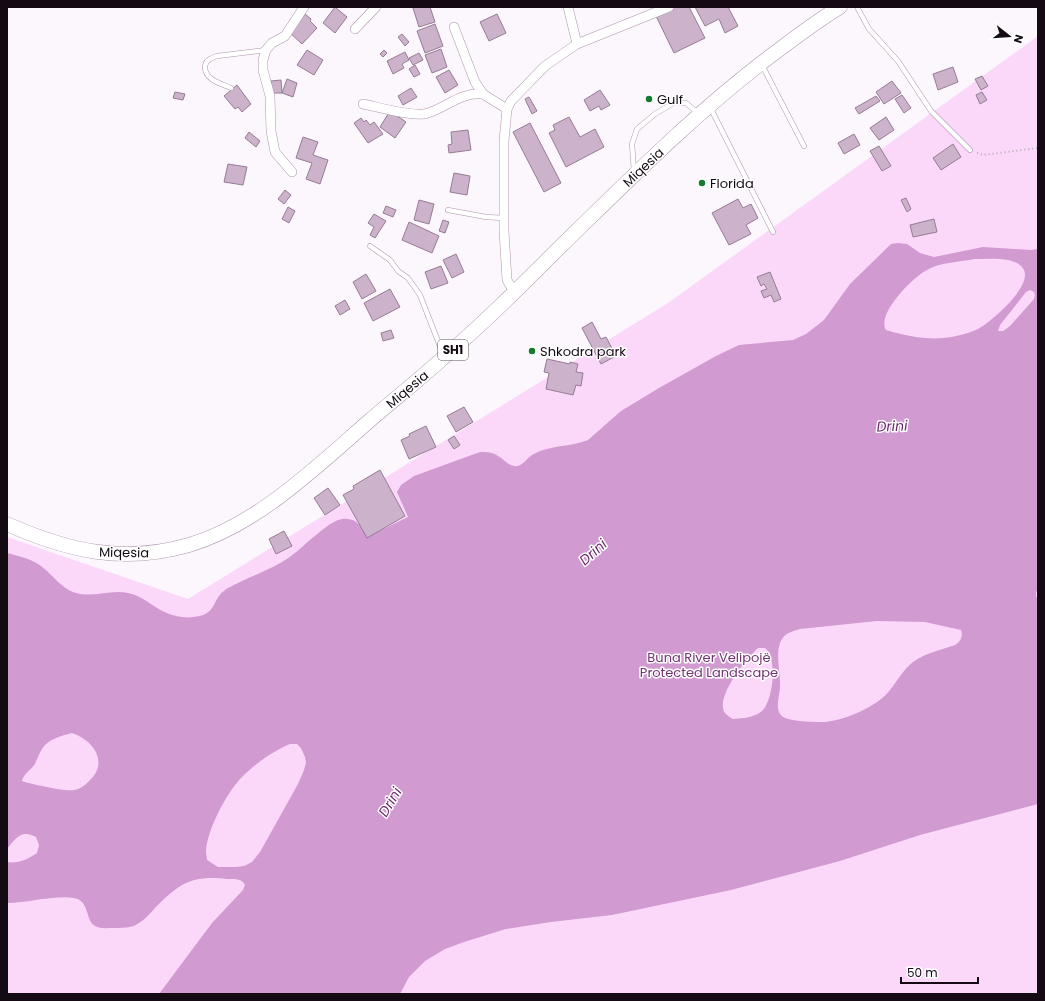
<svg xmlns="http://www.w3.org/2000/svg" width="1045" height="1001" font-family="Poppins,sans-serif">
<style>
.green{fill:#fbd8fa}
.water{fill:#d19ad0;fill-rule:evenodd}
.building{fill:#cdb2cc;stroke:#957c94}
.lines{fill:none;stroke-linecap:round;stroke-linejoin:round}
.service-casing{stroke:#ae94ad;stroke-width:5.5}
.minor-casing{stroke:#ae94ad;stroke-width:10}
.primary-casing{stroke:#ae94ad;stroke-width:15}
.path{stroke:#afa9af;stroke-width:2;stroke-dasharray:1 3;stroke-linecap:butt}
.service{stroke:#fff;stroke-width:4.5}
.minor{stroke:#fff;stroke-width:9}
.primary{stroke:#fff;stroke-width:14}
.poi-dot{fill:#147b2f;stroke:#fff;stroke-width:1.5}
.labels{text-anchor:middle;stroke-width:3;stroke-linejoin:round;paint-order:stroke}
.shield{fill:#fff;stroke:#5a545a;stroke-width:1}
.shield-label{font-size:12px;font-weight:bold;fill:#130a13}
.poi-label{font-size:13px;fill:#130a13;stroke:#fff;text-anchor:start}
.street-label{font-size:13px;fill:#130a13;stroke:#fff}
.park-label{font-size:13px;fill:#723273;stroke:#fff}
.water-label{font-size:14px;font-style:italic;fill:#6a2a6b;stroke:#fff}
</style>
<rect width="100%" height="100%" fill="#fcf7fc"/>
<polygon class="green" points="1038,36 1038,994 7,994 7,537 188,599 668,303"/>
<path class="water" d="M898,243L907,244L920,253L934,257L983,247L1031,250L1038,249V590L1036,592V597L1038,598V804L920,835L840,861L731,890L612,915L551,922L506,929L464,942L445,949L425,961L409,977L400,994H159L212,923L243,890L245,885C242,878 234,879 227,879C191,875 179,884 155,908C149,915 142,922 134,926C127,928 119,928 112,928C107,928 100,929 95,926C85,920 90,901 74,898C54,895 28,903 7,903V862C17,864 29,859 37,853L39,845L36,837C21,829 16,838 7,849V553C18,556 29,558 38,564C51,572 61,589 76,593C93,598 111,589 128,593C148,597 157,614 182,617C188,618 197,617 203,615C216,610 214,598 224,591C228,587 235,585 240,582C257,574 276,567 291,556C304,547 328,521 342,519C357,517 361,527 367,537L408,517L397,492L401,485L414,476L480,452C486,452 493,452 498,456C504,459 507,465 514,466C522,468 527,457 534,454C550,445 570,447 588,440L621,411L659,388L716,356L739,345L793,340L806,334L824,320L850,284L891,244ZM975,259C988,259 1013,256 1022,267C1037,283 991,322 978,329C967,334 954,337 943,338C927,340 901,335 886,330C876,314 913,277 927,270C941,262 960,262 975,259ZM1030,290L1034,292L1035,295L1034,299L1010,326L1003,331H998L1000,325L1026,292ZM877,621L925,622L961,630C963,637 961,641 955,645C941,650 925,653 913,662C903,670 898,680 890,690C877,707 847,719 826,722C817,722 788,722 782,716C780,715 778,710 778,708C777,701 780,693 780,687C781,673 774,651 782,639C785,633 794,631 800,629ZM758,648H765C778,658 773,701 762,711C754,718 743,718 733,719C731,718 727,715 725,713C714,698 747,658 758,648ZM72,733C93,740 109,762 90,780C86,785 80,789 74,790C66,792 38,785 28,783L22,781C24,773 30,771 35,764C37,759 39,754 42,749C48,739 61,736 72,733ZM290,744H297L301,748L305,757L306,763L304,770L298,784L260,852L252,862L244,866L236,867H218L207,860C207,858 206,854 206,851C207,830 227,792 242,777C255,764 273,751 290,744Z"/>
<g class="building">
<polygon points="335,7 347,17 335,33 323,23"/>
<polygon points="416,7 430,7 435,22 419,27 413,8"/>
<polygon points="674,7 689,7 705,38 674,53 656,16"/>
<polygon points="695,7 728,7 738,26 725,33 719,19 705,26"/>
<polygon points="305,14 311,19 310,21 317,28 302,44 289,32"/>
<polygon points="497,14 506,33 489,41 480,22"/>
<polygon points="435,24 443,46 425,53 417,31"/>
<polygon points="402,34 409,42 405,46 398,37"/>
<polygon points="441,49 447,67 432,73 425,55"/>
<polygon points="307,50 323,60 314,75 297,65"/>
<polygon points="384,50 387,53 383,57 380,54"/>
<polygon points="405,52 409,60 402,64 404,68 393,74 387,61"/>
<polygon points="419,53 423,60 413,65 409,58"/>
<polygon points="415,65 420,74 414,77 409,69"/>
<polygon points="953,67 958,82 938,90 933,74"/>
<polygon points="449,70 458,85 445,93 436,77"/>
<polygon points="982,76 988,86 981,90 975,79"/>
<polygon points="287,79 297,83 293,97 282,93"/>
<polygon points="281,80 282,93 271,93 271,81"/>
<polygon points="892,81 901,93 884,104 876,92"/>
<polygon points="237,85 251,104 242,112 238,107 235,109 224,96"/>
<polygon points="411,88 417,97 403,105 398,96"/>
<polygon points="600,90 610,105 601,110 599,106 590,111 584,100"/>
<polygon points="175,92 185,94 183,100 173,98"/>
<polygon points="982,92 987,100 980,104 976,95"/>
<polygon points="902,95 911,108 904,113 895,99"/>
<polygon points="876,96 880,101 859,114 855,108"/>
<polygon points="529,97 537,111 532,114 525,99"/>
<polygon points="390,111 406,122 395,138 380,127"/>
<polygon points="569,117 580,137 595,129 604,147 566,167 549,133 555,130 553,125"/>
<polygon points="886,117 894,130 879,140 870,128"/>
<polygon points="361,118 364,122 366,120 370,125 374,122 383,134 368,143 354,123"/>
<polygon points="530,123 561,183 544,192 513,132"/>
<polygon points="468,130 471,150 449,153 448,145 452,144 451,132"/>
<polygon points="249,132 260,141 256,147 245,138"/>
<polygon points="854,134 860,145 844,154 838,143"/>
<polygon points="303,137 318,142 313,155 328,160 320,184 306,179 312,163 296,158"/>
<polygon points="953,144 961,157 941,170 933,158"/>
<polygon points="879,146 891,166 882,171 870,151"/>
<polygon points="228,164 247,167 243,185 224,182"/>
<polygon points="454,173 470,176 467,195 450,192"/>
<polygon points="285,190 291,195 284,204 278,199"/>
<polygon points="906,198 911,209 907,212 901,200"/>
<polygon points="738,199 743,208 751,204 758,218 746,225 751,234 729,245 712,213"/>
<polygon points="419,200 434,204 429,224 414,220"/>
<polygon points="386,206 396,210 393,217 383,213"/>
<polygon points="288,207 295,211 289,223 282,219"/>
<polygon points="374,214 386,221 375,238 370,235 374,227 368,223"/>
<polygon points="934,219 937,232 913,237 910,225"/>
<polygon points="443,220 449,222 445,233 439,231"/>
<polygon points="409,222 439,236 432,253 402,240"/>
<polygon points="456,254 464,272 452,278 443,260"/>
<polygon points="441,266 448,283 431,289 425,272"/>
<polygon points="770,272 781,299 774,302 771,295 764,298 761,291 767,289 764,284 761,286 757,277"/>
<polygon points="366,274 376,291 362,299 353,282"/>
<polygon points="390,289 400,307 373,321 364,303"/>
<polygon points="345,300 350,309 340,315 335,306"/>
<polygon points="592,322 601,339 606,337 616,356 601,364 582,328"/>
<polygon points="391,330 394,338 383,341 381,333"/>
<polygon points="547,359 570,364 570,362 578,364 576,372 583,373 581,386 576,385 573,395 546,389 549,373 544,372"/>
<polygon points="464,407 473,422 456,432 447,416"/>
<polygon points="426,426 436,447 409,459 401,440 410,436 409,434"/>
<polygon points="454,436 460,445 454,449 448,440"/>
<polygon points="380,470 405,516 367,538 343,495 354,489 353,486"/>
<polygon points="328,488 340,505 325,515 314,498"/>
<polygon points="284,531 292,546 276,554 269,539"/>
</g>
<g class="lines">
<defs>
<g id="service">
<polyline points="857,7 869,29 898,61 931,111 970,150"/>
<polyline points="762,65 804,146"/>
<path d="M231,88C222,84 204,80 205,66C206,60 211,58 217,56L266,50"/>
<polyline points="710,107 773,232"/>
<polyline points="634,171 632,144 637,129 655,114 675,102 686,103 698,113"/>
<polyline points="448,210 486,217 504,218"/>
<polyline points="370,246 390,260 398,271 408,278 420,295 443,354"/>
</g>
<g id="minor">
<polyline points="568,7 577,44"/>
<polyline points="454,27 475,82 483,94 507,109"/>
<polyline points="355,29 376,7"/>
<path d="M363,104C378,107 415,118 428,113C447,107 461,92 483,94"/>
<polyline points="292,172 275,152 271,131 270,96 263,70 263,60 266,50 272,43 285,36 304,7"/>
<polyline points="514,292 507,280 504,231 504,141 507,109 511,101 545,66 577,44 669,7"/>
</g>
<path id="primary" d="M7,524C68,551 123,564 189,545C257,525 315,468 368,422C392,401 419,380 443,358C484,323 522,285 560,247C627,182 693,115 768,58C792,40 815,22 840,7"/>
</defs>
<use href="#service" class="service-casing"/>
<use href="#minor" class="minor-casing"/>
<use href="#primary" class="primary-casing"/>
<polyline class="path" points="977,153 983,155 1038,148"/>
<use href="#service" class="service"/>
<use href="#minor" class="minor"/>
<use href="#primary" class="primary"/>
</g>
<g class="poi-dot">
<circle cx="649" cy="99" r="4"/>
<circle cx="702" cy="183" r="4"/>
<circle cx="532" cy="351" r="4"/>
</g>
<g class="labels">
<rect class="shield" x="438" y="340" width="30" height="20" rx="3"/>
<g class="shield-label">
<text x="453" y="354">SH1</text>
</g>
<g class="poi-label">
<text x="657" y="104">Gulf</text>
<text x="710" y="188">Florida</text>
<text x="540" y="356">Shkodra park</text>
</g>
<g class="street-label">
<text transform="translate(643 167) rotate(-43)" y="5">Miqesia</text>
<text transform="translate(407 389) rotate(-40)" y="5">Miqesia</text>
<text transform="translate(124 552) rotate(1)" y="5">Miqesia</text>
</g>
<g class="park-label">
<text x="709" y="662">Buna River Velipojë<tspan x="709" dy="15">Protected Landscape</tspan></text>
</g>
<g class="water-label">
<text transform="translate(892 426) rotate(-2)" y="5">Drini</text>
<text transform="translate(593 552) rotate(-42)" y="5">Drini</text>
<text transform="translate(390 802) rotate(-59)" y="5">Drini</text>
</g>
</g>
<rect width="1045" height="1001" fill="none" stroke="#130a13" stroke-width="16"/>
<g transform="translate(1009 36) rotate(107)" stroke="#ffffff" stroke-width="3" paint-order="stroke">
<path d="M0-3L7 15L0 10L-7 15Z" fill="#130a13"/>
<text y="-6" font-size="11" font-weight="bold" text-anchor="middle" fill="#130a13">N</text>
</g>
<path d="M901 977v6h77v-6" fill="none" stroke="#130a13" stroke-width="2"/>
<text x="907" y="977" font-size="12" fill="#130a13" stroke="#ffffff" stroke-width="3" paint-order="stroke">50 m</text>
</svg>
